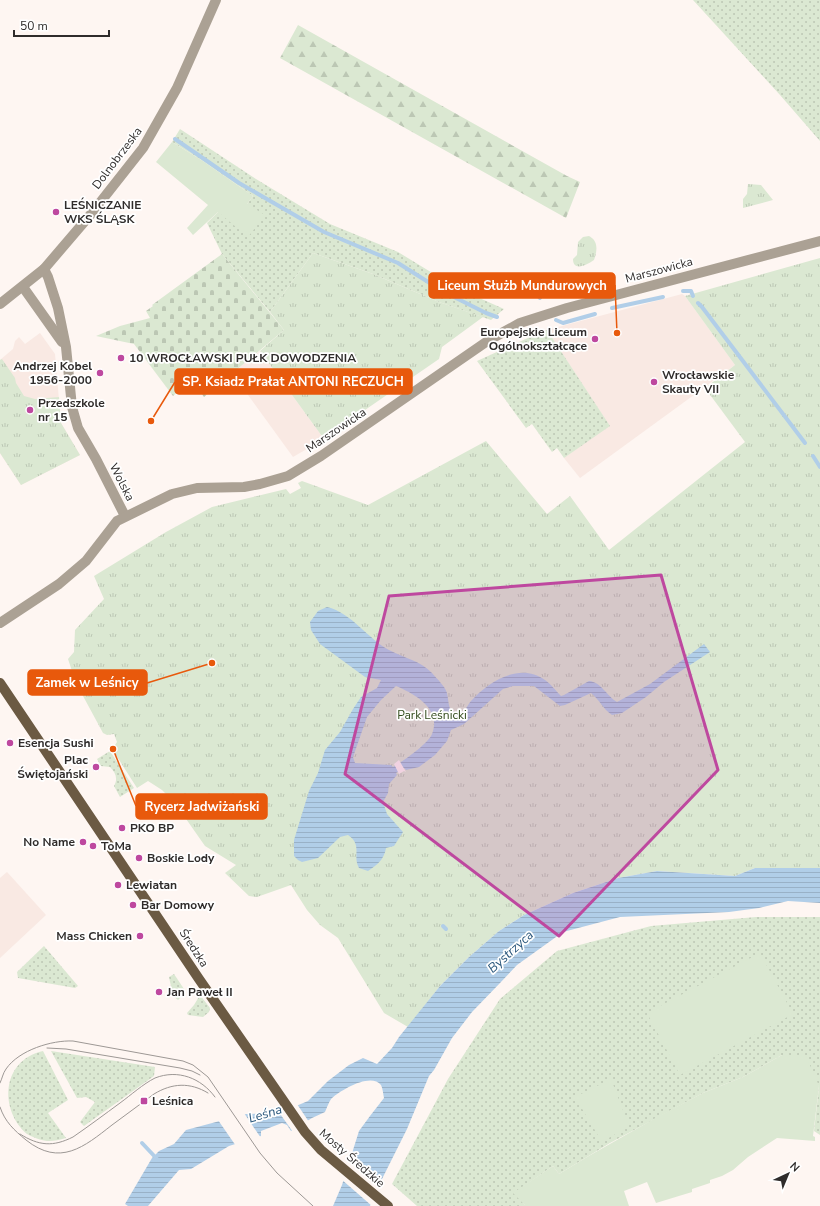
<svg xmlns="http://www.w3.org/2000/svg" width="820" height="1206" font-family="'Nunito Sans',sans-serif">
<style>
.built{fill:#f9e9e3}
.grass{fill:url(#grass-dots)}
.forest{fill:url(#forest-firs)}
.cemetery{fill:url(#cemetery-stones)}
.park{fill:url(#park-tufts)}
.garden{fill:#dbe8d2}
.water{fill:url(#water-rules);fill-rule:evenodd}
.pier{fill:#fef6f2}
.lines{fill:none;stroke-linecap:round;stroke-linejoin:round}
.stream{stroke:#b1cee8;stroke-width:4}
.minor{stroke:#aba194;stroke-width:10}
.major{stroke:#6b5a43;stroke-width:10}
.tram{stroke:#9d9895;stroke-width:1}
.marked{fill:#be489f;fill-opacity:0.2;stroke:#be489f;stroke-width:3;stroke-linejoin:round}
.poi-dot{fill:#be489f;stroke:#fff;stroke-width:1.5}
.labels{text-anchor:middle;stroke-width:3.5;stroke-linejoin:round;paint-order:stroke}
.street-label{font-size:12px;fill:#2f2c2b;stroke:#fff}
.poi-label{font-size:12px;font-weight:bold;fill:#2f2c2b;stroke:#fff;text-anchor:start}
.park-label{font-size:12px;fill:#314a1a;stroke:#fff}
.water-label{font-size:13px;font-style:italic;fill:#29567b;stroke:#fff}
.leader{fill:none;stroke:#e8590c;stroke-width:1.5}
.callout-dot{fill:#e8590c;stroke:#fff;stroke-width:1.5}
.callout{fill:#e8590c;stroke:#e8590c;stroke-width:1.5}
.callout-label{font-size:13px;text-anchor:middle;font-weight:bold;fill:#fff}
</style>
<defs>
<pattern id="grass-dots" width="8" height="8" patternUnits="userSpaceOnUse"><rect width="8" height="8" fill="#dbe8d2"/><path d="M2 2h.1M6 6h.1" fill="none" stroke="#bcc7b4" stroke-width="1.8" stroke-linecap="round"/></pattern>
<pattern id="forest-firs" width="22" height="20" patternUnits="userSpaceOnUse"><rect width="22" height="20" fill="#dbe8d2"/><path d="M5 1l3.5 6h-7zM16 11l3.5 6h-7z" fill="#bcc7b4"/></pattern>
<pattern id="cemetery-stones" width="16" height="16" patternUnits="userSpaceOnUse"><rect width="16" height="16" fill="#dbe8d2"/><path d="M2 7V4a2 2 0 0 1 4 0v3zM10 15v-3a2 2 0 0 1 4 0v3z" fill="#bcc7b4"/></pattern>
<pattern id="park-tufts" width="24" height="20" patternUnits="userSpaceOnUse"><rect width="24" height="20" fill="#dbe8d2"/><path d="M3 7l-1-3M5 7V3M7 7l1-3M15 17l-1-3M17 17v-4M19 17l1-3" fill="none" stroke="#bcc7b4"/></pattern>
<pattern id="water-rules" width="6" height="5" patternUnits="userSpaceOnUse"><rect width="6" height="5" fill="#b1cee8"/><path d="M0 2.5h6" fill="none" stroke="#99b1c7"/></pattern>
</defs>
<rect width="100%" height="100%" fill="#fef6f2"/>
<g class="built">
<polygon points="682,294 685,296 735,365 580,478 564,458 609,425 547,330"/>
<polygon points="40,333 55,354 61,423 80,455 21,485 0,453 0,360 13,349 15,341 19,337 25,344"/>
<polygon points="260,351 324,439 293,457 232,373"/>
<polygon points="7,872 46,915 0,958 0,878"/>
</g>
<g class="grass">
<polygon points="693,0 820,0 820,141 780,95"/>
<polygon points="180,129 256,179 330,224 398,252 457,288 504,309 491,320 439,302 373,274 313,253 270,312 222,254 207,223 218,212 247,204 253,196 203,161 172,142"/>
<polygon points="547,330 610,426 564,458 557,448 552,452 532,424 526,428 477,361 539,333"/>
<path d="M110,751L134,788L120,797L114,786C118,779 116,773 110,767L101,766L97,759Z"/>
<polygon points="756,917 820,917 820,1135 814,1131 819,1086 782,1055 743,1077 703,1093 610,1143 559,1174 553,1166 514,1193 526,1206 417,1206 392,1184 448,1079 500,999 557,951 651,926"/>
<polygon points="44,946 78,986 75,988 18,978 17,972"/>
<polygon points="174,974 184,989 181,997 178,1000 173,996 169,977"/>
<polygon points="200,995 210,1008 209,1012 203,1017 188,1015 187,1013 194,1005"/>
<path d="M43,1051L68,1100L48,1113L66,1138C50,1143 42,1142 27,1134C0,1111 0,1061 43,1051Z"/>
<polygon points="51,1051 155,1067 154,1076 84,1126 80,1122 95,1102 86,1097 77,1098"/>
</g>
<polygon class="forest" points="298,25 567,176 580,182 566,218 280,58"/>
<polygon class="cemetery" points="222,254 284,330 204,397 198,389 192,393 185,386 173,396 134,344 96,336 120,326 150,318 146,311 153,306 152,305"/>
<g class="park">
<polygon points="748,184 761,185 773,200 743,208 743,199 747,194"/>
<path d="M589,236C599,241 597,252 594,260C587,265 573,272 573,259L577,255L578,242L583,237Z"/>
<polygon points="313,253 373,274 439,302 483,317 442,347 439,359 365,410 361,411 356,417 324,439 260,351 284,330 270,312"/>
<polygon points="820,258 820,868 755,868 735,876 657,871 618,878 573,893 524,915 499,931 469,957 440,986 408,1027 384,1013 338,938 320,925 307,910 291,885 257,897 249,896 225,873 236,865 205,846 184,816 167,795 162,790 148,781 137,788 114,752 116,750 115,745 117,742 114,734 107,735 103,733 76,683 68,659 74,652 75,630 104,599 94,576 166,532 212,507 286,489 290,494 301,488 298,483 302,481 368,505 486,441 547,514 570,496 609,550 745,442 705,388 735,365 685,296"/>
<polygon points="2,359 15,378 16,383 24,396 35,399 59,397 61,423 80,455 21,485 0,453 0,360"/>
</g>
<g class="garden">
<polygon points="172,142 203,161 253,196 247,204 265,215 248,237 218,212 193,235 187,228 208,205 156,162"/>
<polygon points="760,953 793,1014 680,1075 647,1013"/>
<polygon points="782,1055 806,1056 819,1086 813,1136 815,1137 815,1141 777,1138 748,1157 733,1170 722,1176 710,1180 710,1183 692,1189 692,1192 656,1203 647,1182 624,1191 629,1206 526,1206 513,1193 553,1166 559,1174 587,1157 659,1116 703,1093 743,1077"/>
<polygon points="611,1079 629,1126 602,1142 575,1097"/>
</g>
<g class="water">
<path d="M327,607C352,613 368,639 389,650C404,658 421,661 432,673C437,679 445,686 447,693C449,703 448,707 454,716C463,716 466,707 471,701C489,681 520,662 545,680C551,684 556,691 561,696L564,695L589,681C601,682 607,696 617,702L650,684L704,644L710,652L664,682L646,697L622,713L612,715C603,709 599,699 591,693L565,705L560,706L534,686H513L503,689L464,724L451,730L447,741L435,755L419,767L406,770L404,768L396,773L397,775L389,784L388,793L383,802L387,814L403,832L394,846L386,848C384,860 377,865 368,871L359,868C352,856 363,845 348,835L340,837L318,858L302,862L298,860L294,856V840L309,791L318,773L325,750L340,732L353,709L361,697L377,688L381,680L365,677L320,644L311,630L310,622L318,611ZM396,686C415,694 442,709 432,734C428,744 402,762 393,767L391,765L355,763L353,757L367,717L381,700Z"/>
<path d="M755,868H820V903L788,901L759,908L729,912L620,917L563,932L517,965L500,983L472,1012L452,1038L434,1070L429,1076L407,1129L380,1183L370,1206H333L342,1185L359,1131L370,1116L384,1098C383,1094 383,1089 381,1085C371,1072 341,1090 332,1098C329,1101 327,1108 325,1112L312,1118L291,1131L287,1125L282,1123L261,1131V1136L229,1146L191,1169L179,1170L148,1206H128L125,1204L152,1158L159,1151L174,1144L186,1130L246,1114L277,1113L296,1106L308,1101L328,1081L349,1065L363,1058L377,1064L392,1048L399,1037L440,986L469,957L499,931L524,915L573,893L618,878L657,871L735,876Z"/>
</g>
<g class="pier">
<polygon points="399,760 406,772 404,771 399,774 394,764"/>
<polygon points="297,1104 309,1122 293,1132 278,1111"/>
<polygon points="244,1113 261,1138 236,1146 218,1120"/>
<polygon points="348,1159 381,1187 372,1206 341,1179"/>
</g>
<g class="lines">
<g class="stream">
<polyline points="175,139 239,183 324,232 398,263 444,292 486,313 497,317"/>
<polyline points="683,291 691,291 693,296"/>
<polyline points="537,294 540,298"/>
<polyline points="698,303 702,307 805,443"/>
<polyline points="612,308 663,297"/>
<polyline points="556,320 563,323 595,314"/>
<polyline points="813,456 820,467"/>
<polyline points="443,926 446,929"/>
<polyline points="142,1143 158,1160"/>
</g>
<g class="minor">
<polyline points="44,269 48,277 58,308 66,347 72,407 78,428 96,459 125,516"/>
<polyline points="23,287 62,342"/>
<polyline points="0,304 44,269 91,214 143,148 177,88 216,0"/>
<polyline points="0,623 59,584 86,561 117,521 172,494 197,488 244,487 260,484 288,476 321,456 489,340 520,323 567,308 820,241"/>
</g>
<polyline class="major" points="0,683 199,979 305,1132 321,1150 388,1206"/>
<g class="tram">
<polyline points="47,1048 66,1049 180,1068 192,1071 200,1075"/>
<path d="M0,1083C2,1079 3,1073 6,1069C19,1050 52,1040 73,1041L183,1061L193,1065L208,1077L260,1153L277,1173L313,1206"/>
<path d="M0,1107C5,1122 14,1130 26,1140C60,1167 84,1147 112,1125C126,1115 140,1104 154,1094C172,1083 190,1082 208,1093"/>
<path d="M20,1134C39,1146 53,1147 73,1137C89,1126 105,1114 120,1103C131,1095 143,1084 155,1078C178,1069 201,1078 215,1097"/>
</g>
</g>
<path class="marked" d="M661,575L718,770L559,936L345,774L389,596Z"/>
<g class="poi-dot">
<circle cx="56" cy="212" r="4"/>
<circle cx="595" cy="339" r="4"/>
<circle cx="121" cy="358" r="4"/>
<circle cx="100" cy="373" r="4"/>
<circle cx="654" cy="382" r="4"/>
<circle cx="30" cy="410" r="4"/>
<circle cx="10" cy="743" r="4"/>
<circle cx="96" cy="767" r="4"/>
<circle cx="122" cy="828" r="4"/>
<circle cx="83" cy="842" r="4"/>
<circle cx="93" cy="846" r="4"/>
<circle cx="139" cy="858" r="4"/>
<circle cx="118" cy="885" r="4"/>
<circle cx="133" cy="905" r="4"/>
<circle cx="140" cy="936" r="4"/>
<circle cx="159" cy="992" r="4"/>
<rect x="140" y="1097" width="8" height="8" rx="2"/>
</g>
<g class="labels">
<g class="street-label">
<text transform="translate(117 158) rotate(-53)" y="4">Dolnobrzeska</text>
<text transform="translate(659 270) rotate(-15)" y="4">Marszowicka</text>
<text transform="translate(336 430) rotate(-34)" y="4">Marszowicka</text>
<text transform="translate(122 482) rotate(63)" y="4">Wolska</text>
<text transform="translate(194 948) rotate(57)" y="4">Średzka</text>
<text transform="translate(352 1158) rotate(41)" y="4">Mosty Średzkie</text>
</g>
<g class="poi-label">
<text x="64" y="209">LEŚNICZANIE<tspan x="64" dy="14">WKS ŚLĄSK</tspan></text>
<text x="587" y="336" text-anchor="end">Europejskie Liceum<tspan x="587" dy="14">Ogólnokształcące</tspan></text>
<text x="129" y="362">10 WROCŁAWSKI PUŁK DOWODZENIA</text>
<text x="92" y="370" text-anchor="end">Andrzej Kobel<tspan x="92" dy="14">1956-2000</tspan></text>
<text x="662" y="379">Wrocławskie<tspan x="662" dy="14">Skauty VII</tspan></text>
<text x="38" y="407">Przedszkole<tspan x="38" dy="14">nr 15</tspan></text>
<text x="18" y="747">Esencja Sushi</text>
<text x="88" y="764" text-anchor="end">Plac<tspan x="88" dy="14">Świętojański</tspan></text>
<text x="130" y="832">PKO BP</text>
<text x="75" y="846" text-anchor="end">No Name</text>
<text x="101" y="850">ToMa</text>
<text x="147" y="862">Boskie Lody</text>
<text x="126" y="889">Lewiatan</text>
<text x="141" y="909">Bar Domowy</text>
<text x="132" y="940" text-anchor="end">Mass Chicken</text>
<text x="167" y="996">Jan Paweł II</text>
<text x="152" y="1105">Leśnica</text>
</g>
<g class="park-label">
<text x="432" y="719">Park Leśnicki</text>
</g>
<g class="water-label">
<text transform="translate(510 951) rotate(-42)" y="5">Bystrzyca</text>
<text transform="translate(265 1113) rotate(-17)" y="5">Leśna</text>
</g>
</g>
<path class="leader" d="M617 333L615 285M151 421L175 382M212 663L147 683M113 749L136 806"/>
<g class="callout-dot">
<circle cx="617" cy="333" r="4"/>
<circle cx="151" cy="421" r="4"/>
<circle cx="212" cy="663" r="4"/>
<circle cx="113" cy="749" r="4"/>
</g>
<g class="callout">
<rect x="429" y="273" width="186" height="25" rx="4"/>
<rect x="175" y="369" width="237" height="25" rx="4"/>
<rect x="28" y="670" width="119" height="25" rx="4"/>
<rect x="136" y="794" width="131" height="25" rx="4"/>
</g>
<g class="callout-label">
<text x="522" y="290">Liceum Służb Mundurowych</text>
<text x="293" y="386">SP. Ksiadz Prałat ANTONI RECZUCH</text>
<text x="87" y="687">Zamek w Leśnicy</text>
<text x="202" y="811">Rycerz Jadwiżański</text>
</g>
<g transform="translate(788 1174) rotate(44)" stroke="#ffffff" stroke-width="3" paint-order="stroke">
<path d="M0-3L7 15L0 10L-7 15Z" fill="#2f2c2b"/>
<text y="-6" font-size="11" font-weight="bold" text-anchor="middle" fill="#2f2c2b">N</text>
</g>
<path d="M14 30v6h95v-6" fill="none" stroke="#2f2c2b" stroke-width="2"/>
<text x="20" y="30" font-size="12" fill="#2f2c2b" stroke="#ffffff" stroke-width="3" paint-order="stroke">50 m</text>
</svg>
